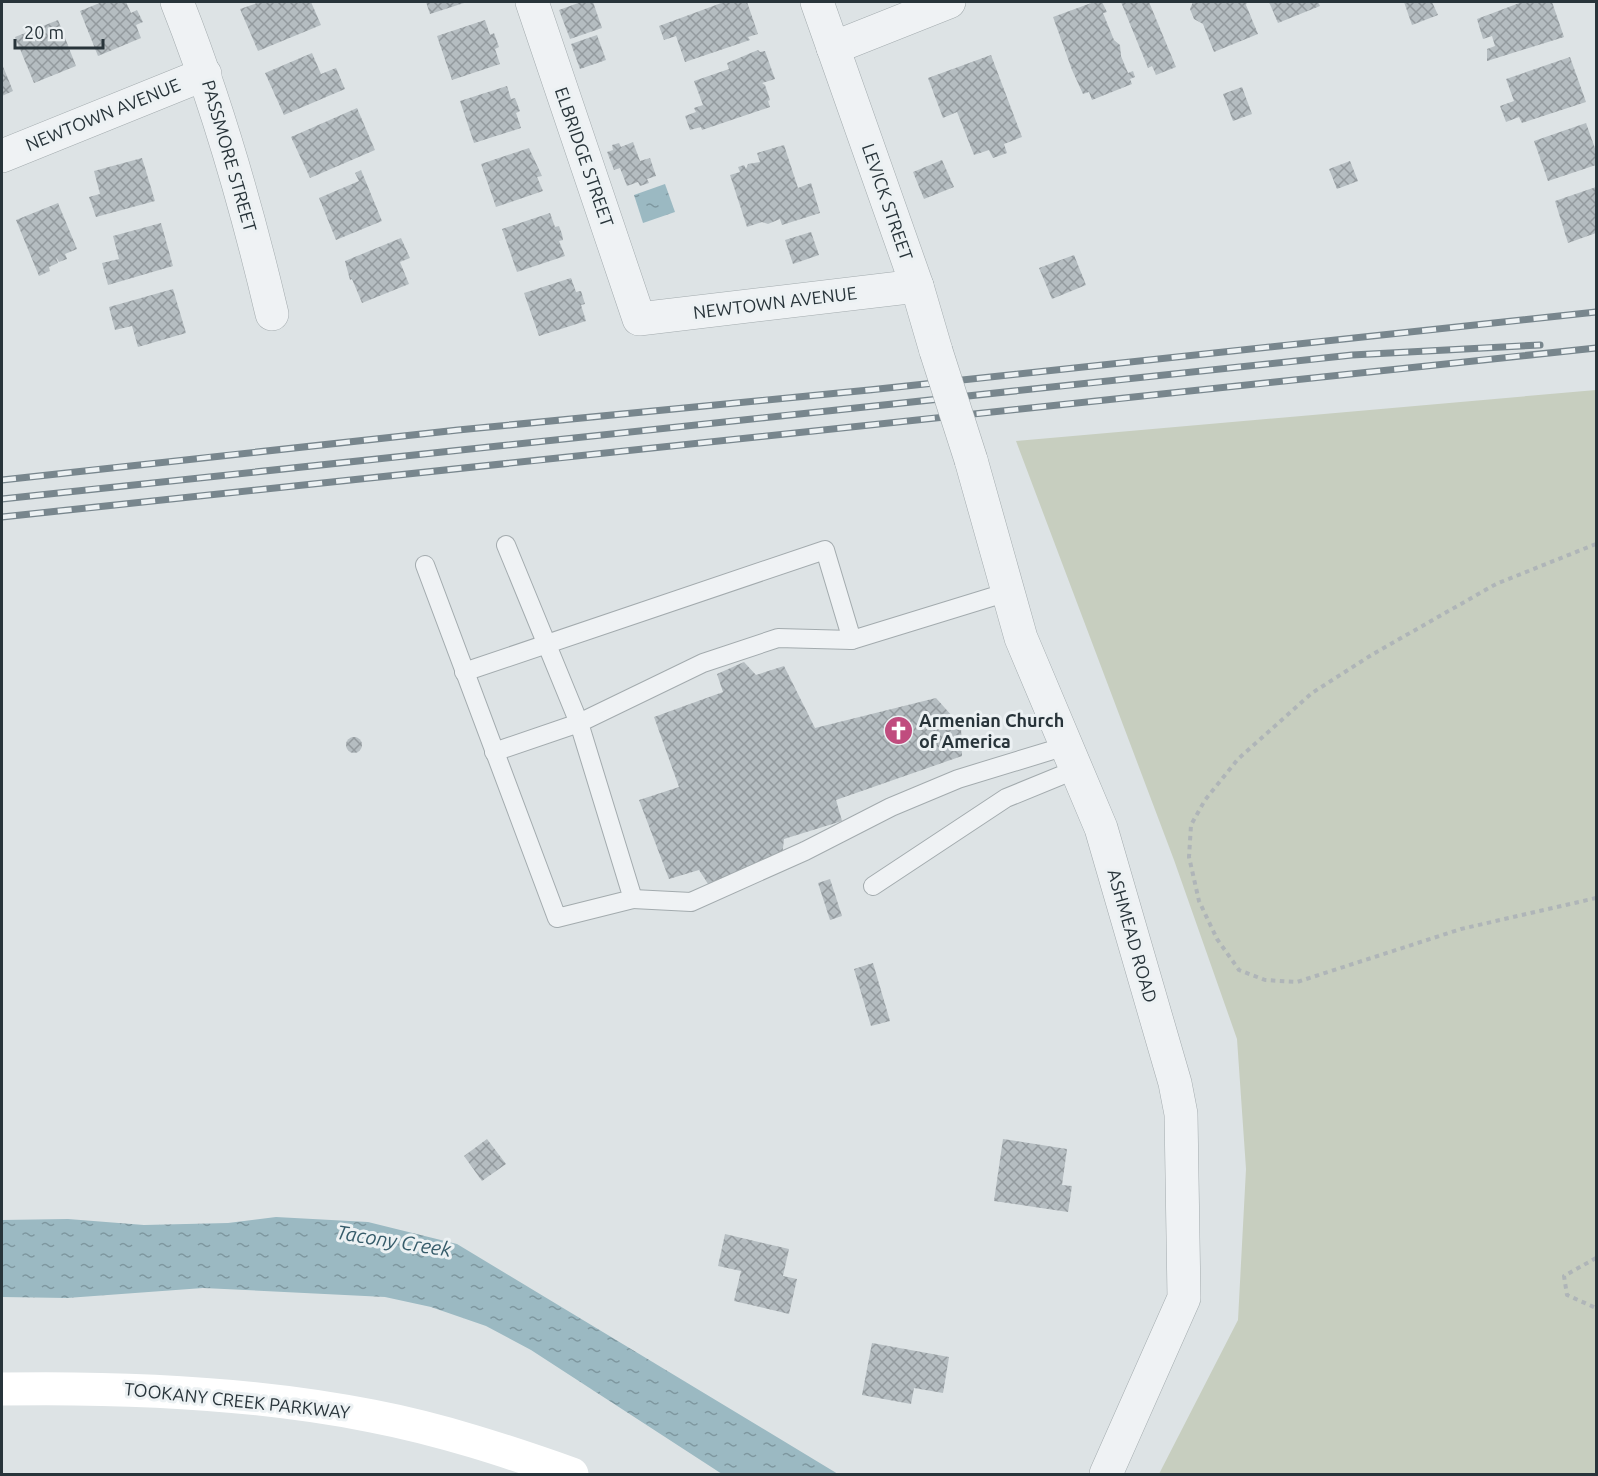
<svg xmlns="http://www.w3.org/2000/svg" width="1598" height="1476" font-family="Ubuntu,sans-serif">
<style>
.grass{fill:#c7cebf}
.water{fill:url(#water-ripples)}
.building{fill:url(#building-cross-hatch)}
.lines{fill:none;stroke-linecap:round;stroke-linejoin:round}
.service-casing{stroke:#a3abae;stroke-width:20}
.minor-casing{stroke:#a3abae;stroke-width:34}
.tertiary-casing{stroke:#a3abae;stroke-width:34}
.path{stroke:#afb5b8;stroke-width:4;stroke-dasharray:4.5 4.5;stroke-linecap:butt}
.service{stroke:#eff2f4;stroke-width:18}
.minor{stroke:#eff2f4;stroke-width:33}
.tertiary{stroke:#eff2f4;stroke-width:33}
.secondary{stroke:#fff;stroke-width:33}
.rail-casing{stroke:#78868d;stroke-width:7}
.rail{stroke:#ecf1f3;stroke-width:4.5;stroke-dasharray:14;stroke-linecap:butt}
.tertiary-bridge-casing{stroke:#a3abae;stroke-width:34;stroke-linecap:butt}
.tertiary-bridge{stroke:#eff2f4;stroke-width:33}
.labels{text-anchor:middle;stroke-width:6;stroke-linejoin:round;paint-order:stroke}
.street-label{font-size:18px;fill:#28343a;stroke:#ecf1f3}
.poi-label{font-size:18px;font-weight:bold;fill:#28343a;stroke:#ecf1f3;text-anchor:start}
.water-label{font-size:20px;font-style:italic;fill:#365c6a;stroke:#ecf1f3}
</style>
<defs>
<pattern id="water-ripples" width="26" height="14" patternUnits="userSpaceOnUse" patternTransform="scale(1.5)"><rect width="26" height="14" fill="#9bb9c2"/><path d="M2 4q2-2 4 0t4 0M15 11q2-2 4 0t4 0" fill="none" stroke="#7e979f"/></pattern>
<pattern id="building-cross-hatch" width="8" height="8" patternUnits="userSpaceOnUse" patternTransform="scale(1.5)"><rect width="8" height="8" fill="#b5bdc1"/><path d="M0 0l8 8M0 8l8-8" fill="none" stroke="#939a9e"/></pattern>
</defs>
<rect width="100%" height="100%" fill="#dde3e5"/>
<polygon class="grass" points="1596,390 1596,1474 1159,1474 1238,1320 1246,1169 1237,1039 1174,860 1016,441"/>
<g class="water">
<polygon points="665,184 675,212 643,223 634,195"/>
<polygon points="276,1217 368,1222 457,1244 838,1474 722,1474 531,1350 486,1326 431,1307 385,1297 203,1288 67,1298 2,1297 2,1220 68,1219 144,1225 228,1223"/>
</g>
<g class="building">
<polygon points="102,2 126,2 131,13 137,10 143,22 136,25 141,38 98,56 80,11"/>
<polygon points="260,2 311,2 321,25 258,51 240,9"/>
<polygon points="426,2 467,2 430,14"/>
<polygon points="581,2 593,2 602,28 570,39 559,10"/>
<polygon points="724,2 747,2 758,34 748,37 750,40 685,62 676,36 664,40 659,26"/>
<polygon points="1094,2 1102,2 1107,12 1103,13 1114,40 1120,45 1121,56 1128,73 1133,71 1135,77 1130,79 1132,84 1092,100 1089,92 1083,94 1072,70 1053,17"/>
<polygon points="1121,2 1149,2 1176,67 1156,75 1152,66 1148,68"/>
<polygon points="1193,2 1247,2 1246,5 1258,34 1214,52 1203,24 1194,19 1190,9"/>
<polygon points="1269,2 1318,2 1320,6 1278,23"/>
<polygon points="1404,2 1432,2 1438,15 1412,25"/>
<polygon points="1522,2 1552,2 1564,37 1487,61 1487,49 1495,46 1492,36 1483,39 1477,19"/>
<polygon points="58,20 76,66 34,83 15,37"/>
<polygon points="485,20 490,35 494,33 499,47 495,49 500,64 452,80 437,36"/>
<polygon points="597,35 606,60 580,69 571,44"/>
<polygon points="758,50 760,52 765,51 775,79 762,83 765,85 770,100 768,101 770,107 702,130 701,127 690,130 685,116 696,112 694,108 703,105 694,81 729,69 727,63"/>
<polygon points="312,53 321,74 336,68 345,89 284,115 265,73"/>
<polygon points="991,55 1022,137 1004,144 1007,153 993,158 989,150 974,155 957,112 943,118 928,78"/>
<polygon points="1570,57 1586,102 1522,123 1519,117 1506,122 1500,106 1514,101 1506,79"/>
<polygon points="2,64 13,91 2,96"/>
<polygon points="507,86 511,99 515,98 520,111 516,113 521,128 474,143 460,101"/>
<polygon points="1242,87 1252,114 1233,121 1223,94"/>
<polygon points="357,108 375,150 310,178 291,137"/>
<polygon points="1586,123 1596,151 1596,165 1548,181 1534,141"/>
<polygon points="633,142 640,161 650,158 656,176 647,179 649,183 640,186 638,182 627,186 620,168 614,170 607,152 613,150 612,145 619,143 621,147"/>
<polygon points="784,145 798,188 811,183 820,213 782,225 780,219 768,224 762,222 747,227 730,175 740,172 738,167 744,165 746,169 748,164 760,162 757,153"/>
<polygon points="529,148 542,176 537,177 543,191 496,207 481,164"/>
<polygon points="142,158 155,201 96,217 89,197 100,194 94,171"/>
<polygon points="942,160 954,187 924,199 913,172"/>
<polygon points="1350,161 1358,181 1337,189 1329,169"/>
<polygon points="361,170 382,221 336,240 319,198 359,181 355,173"/>
<polygon points="1596,187 1596,233 1568,243 1555,201"/>
<polygon points="58,203 77,249 65,254 67,259 59,262 56,257 58,263 49,267 50,271 39,276 16,220"/>
<polygon points="550,213 555,227 559,226 562,234 563,240 559,241 565,256 517,272 502,229"/>
<polygon points="161,223 173,266 108,285 102,263 119,259 113,236"/>
<polygon points="811,232 819,255 793,264 785,240"/>
<polygon points="401,238 410,258 400,262 409,284 362,303 352,279 350,280 345,261"/>
<polygon points="1074,255 1086,285 1052,299 1039,268"/>
<polygon points="571,278 576,292 581,291 585,304 581,305 586,321 539,336 524,293"/>
<polygon points="173,289 186,333 138,347 132,326 115,330 109,307"/>
<polygon points="744,662 756,675 784,666 815,728 936,698 961,726 962,756 836,800 842,821 784,839 782,857 710,887 699,870 669,879 639,800 679,787 654,717 723,692 717,674"/>
<circle cx="354" cy="745" r="8"/>
<polygon points="830,879 842,916 830,920 818,883"/>
<polygon points="873,963 890,1021 871,1026 854,969"/>
<polygon points="487,1139 506,1164 482,1181 464,1156"/>
<polygon points="1003,1139 1067,1149 1062,1185 1072,1186 1068,1212 994,1201"/>
<polygon points="725,1234 789,1249 783,1276 797,1279 789,1314 734,1301 741,1271 718,1266"/>
<polygon points="872,1343 949,1357 943,1393 914,1388 911,1404 862,1395"/>
</g>
<g class="lines">
<defs>
<g id="service">
<polyline points="425,565 557,918 633,899 579,723 703,663 778,638 852,640 1008,592"/>
<polyline points="464,672 825,550 852,640"/>
<polyline points="494,752 579,723 506,545"/>
<polyline points="873,886 1006,798 1077,769"/>
<polyline points="633,899 691,902 805,851 891,807 958,779 1066,746"/>
</g>
<g id="minor">
<path d="M177,2C217,103 247,208 272,314"/>
<polyline points="532,2 639,319 917,286"/>
<polyline points="833,48 949,2"/>
<polyline points="2,156 205,74"/>
</g>
<g id="tertiary">
<polyline points="817,2 917,286 936,351"/>
<polyline points="971,460 1021,638 1101,828 1175,1083 1181,1114 1184,1298 1106,1474"/>
</g>
</defs>
<use href="#service" class="service-casing"/>
<use href="#minor" class="minor-casing"/>
<use href="#tertiary" class="tertiary-casing"/>
<g class="path">
<polyline points="1596,544 1496,584 1373,654 1312,693 1238,759 1205,800 1191,825 1189,857 1199,901 1217,939 1239,970 1265,980 1297,982 1461,929 1596,898"/>
<polyline points="1596,1258 1564,1276 1567,1295 1596,1308"/>
</g>
<use href="#service" class="service"/>
<use href="#minor" class="minor"/>
<use href="#tertiary" class="tertiary"/>
<path class="secondary" d="M2,1389C125,1387 251,1392 372,1416C440,1429 507,1451 572,1474"/>
<defs>
<g id="rail">
<polyline points="2,480 458,430 869,390 1596,312"/>
<polyline points="2,499 1352,355 1540,345"/>
<polyline points="2,517 1596,348"/>
</g>
</defs>
<use href="#rail" class="rail-casing"/>
<use href="#rail" class="rail"/>
<defs>
<polyline id="tertiary-bridge" points="936,351 971,460"/>
</defs>
<use href="#tertiary-bridge" class="tertiary-bridge-casing"/>
<use href="#tertiary-bridge" class="tertiary-bridge"/>
</g>
<defs>
<symbol id="church-disc" viewBox="-11 -11 22 22"><circle r="9.5" fill="#c04c7e" stroke="#ecf1f3"/><path d="M-1.2-6h2.4v3.5h3.3v2.4h-3.3V6h-2.4V-.1h-3.3v-2.4h3.3Z" fill="#fff"/></symbol>
</defs>
<g fill-rule="evenodd">
<use href="#church-disc" x="882" y="714" width="33" height="33"/>
</g>
<g class="labels">
<g class="street-label">
<text transform="translate(103 115) rotate(-22)" y="6">NEWTOWN AVENUE</text>
<text transform="translate(229 156) rotate(74)" y="6">PASSMORE STREET</text>
<text transform="translate(584 157) rotate(71)" y="6">ELBRIDGE STREET</text>
<text transform="translate(887 202) rotate(71)" y="6">LEVICK STREET</text>
<text transform="translate(775 303) rotate(-7)" y="6">NEWTOWN AVENUE</text>
<text transform="translate(1132 936) rotate(74)" y="6">ASHMEAD ROAD</text>
<text transform="translate(237 1401) rotate(6)" y="6">TOOKANY CREEK PARKWAY</text>
</g>
<g class="poi-label">
<text x="919" y="727">Armenian Church<tspan x="919" dy="21">of America</tspan></text>
</g>
<g class="water-label">
<text transform="translate(394 1241) rotate(9)" y="7">Tacony Creek</text>
</g>
</g>
<rect width="1598" height="1476" fill="none" stroke="#28343a" stroke-width="6"/>
<path d="M15 39v9h88v-9" fill="none" stroke="#28343a" stroke-width="3"/>
<text x="24" y="39" font-size="18" fill="#28343a" stroke="#ecf1f3" stroke-width="4.5" paint-order="stroke">20 m</text>
</svg>
